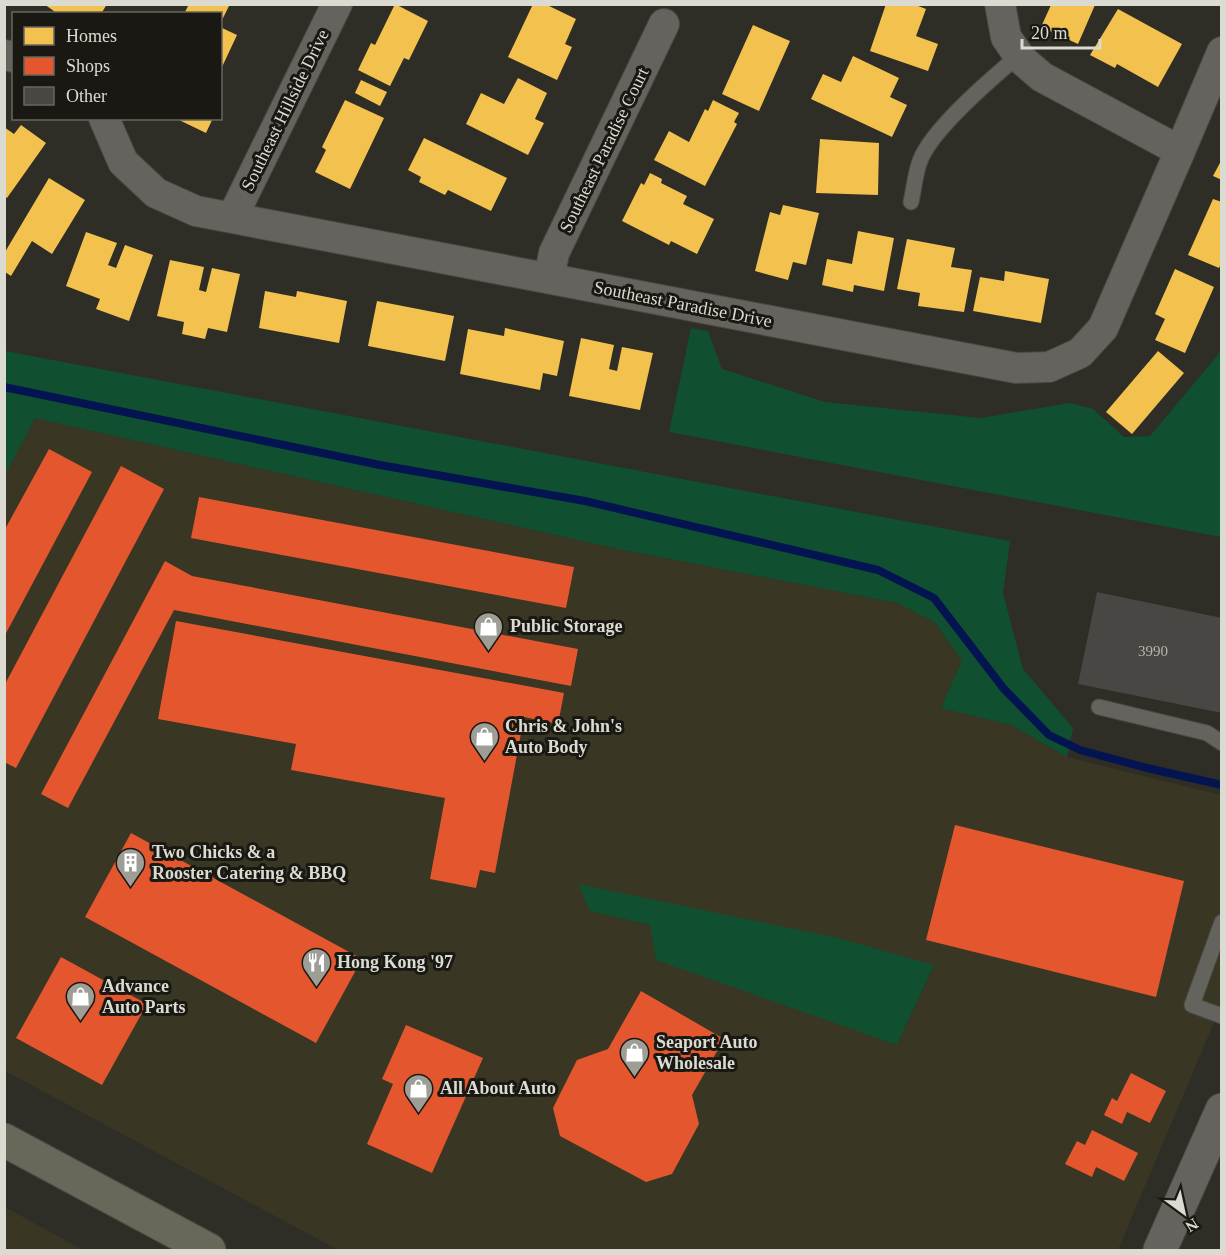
<svg xmlns="http://www.w3.org/2000/svg" width="1226" height="1255" font-family="Georgia,serif">
<style>
.built{fill:#393623;fill-rule:evenodd}
.green{fill:#105030}
.homes{fill:#f2c14e}
.shops{fill:#e4572e}
.lines{fill:none;stroke-linecap:round;stroke-linejoin:round}
.stream{stroke:#041451;stroke-width:8}
.building{fill:#494643}
.lane-casing{stroke:#494842;stroke-width:17}
.street-casing{stroke:#494842;stroke-width:32}
.secondary-casing{stroke:#494842;stroke-width:35}
.primary-casing{stroke:#494842;stroke-width:35}
.lane{stroke:#64635d;stroke-width:15}
.street{stroke:#64635d;stroke-width:30}
.secondary{stroke:#64635d;stroke-width:33}
.primary{stroke:#69675a;stroke-width:33}
.labels{text-anchor:middle;stroke-width:6;stroke-linejoin:round;paint-order:stroke}
.number-label{font-size:15px;fill:#b7b6ae}
.street-label{font-size:18px;fill:#dcdbd2;stroke:#191812}
.poi-label{font-size:18px;font-weight:bold;fill:#dcdbd2;stroke:#191812;text-anchor:start}
</style>
<rect width="100%" height="100%" fill="#2e2d26"/>
<g class="built">
<path d="M35,418L618,549L897,603L934,622L962,660L941,708L1011,725L1067,757L1221,795V1006L1118,1250H338L5,1071L4,475ZM590,911L838,938L934,966L897,1045L650,925Z"/>
<polygon points="5,1207 83,1250 5,1250"/>
</g>
<g class="green">
<polygon points="691,328 708,331 722,369 825,402 981,418 1070,403 1093,409 1124,437 1150,436 1221,351 1221,537 669,432"/>
<polygon points="5,351 1010,541 1003,593 1023,669 1073,728 1067,757 1011,725 941,708 962,660 934,622 897,603 618,549 35,418 5,475"/>
<polygon points="578,884 838,938 934,965 897,1045 656,960 650,925 590,911"/>
</g>
<g class="homes">
<polygon points="44,4 107,4 101,14 58,14"/>
<polygon points="189,4 230,4 220,24 220,14 184,14"/>
<polygon points="395,4 428,21 409,60 404,58 390,86 358,70 371,43 375,45"/>
<polygon points="533,4 545,4 576,19 565,44 572,47 557,80 508,57"/>
<polygon points="886,4 913,4 926,9 916,36 938,44 928,71 870,51"/>
<polygon points="1051,5 1095,5 1078,44 1041,27"/>
<polygon points="1118,9 1182,44 1158,87 1117,64 1115,68 1090,55"/>
<polygon points="753,25 790,41 759,111 722,94"/>
<polygon points="220,27 237,35 222,67 220,66"/>
<polygon points="853,56 899,78 890,97 907,105 892,137 811,99 823,74 841,82"/>
<polygon points="518,78 547,93 535,119 544,123 528,155 466,124 481,93 504,104"/>
<polygon points="361,80 387,92 380,106 355,93"/>
<polygon points="345,100 384,118 350,189 315,172 326,150 322,147"/>
<polygon points="713,100 739,113 734,122 737,124 705,186 654,160 669,131 689,142 705,109 708,111"/>
<polygon points="175,118 213,118 206,133"/>
<polygon points="21,125 46,143 7,198 4,196 4,127 14,134"/>
<polygon points="424,138 507,178 491,211 448,190 445,195 419,182 421,177 408,170"/>
<polygon points="820,139 879,143 878,195 816,193"/>
<polygon points="1222,159 1222,180 1213,176"/>
<polygon points="650,173 662,179 661,183 687,196 683,204 714,219 697,254 671,241 669,245 622,221 641,183 644,185"/>
<polygon points="49,178 85,200 52,254 32,241 11,276 5,272 5,252"/>
<polygon points="1213,199 1222,202 1222,262 1219,268 1188,255"/>
<polygon points="783,205 819,213 806,265 793,262 788,280 755,271 770,212 780,215"/>
<polygon points="858,231 894,238 884,291 854,285 853,292 822,285 827,259 852,264"/>
<polygon points="86,232 117,243 108,265 116,268 125,245 153,255 129,321 96,309 100,299 66,286"/>
<polygon points="907,239 955,248 951,267 972,270 964,312 918,306 920,293 897,289"/>
<polygon points="170,260 204,267 199,290 206,292 212,268 240,274 227,332 208,328 205,339 182,334 184,322 157,316"/>
<polygon points="1175,269 1214,287 1185,353 1155,340 1165,319 1155,314"/>
<polygon points="1005,271 1049,279 1041,323 973,311 980,277 1004,281"/>
<polygon points="265,291 296,297 297,291 347,301 339,343 259,328"/>
<polygon points="377,301 454,316 445,361 368,346"/>
<polygon points="505,328 564,341 557,376 543,373 540,390 460,374 468,329 504,336"/>
<polygon points="581,338 614,345 609,369 617,371 622,347 653,353 640,410 569,396"/>
<polygon points="1158,351 1184,373 1132,434 1106,412"/>
</g>
<g class="shops">
<polygon points="49,449 92,472 4,637 4,531"/>
<polygon points="121,466 164,489 16,768 4,762 4,686"/>
<polygon points="199,497 574,567 566,608 191,538"/>
<polygon points="165,561 192,576 578,649 571,686 174,610 68,808 41,794"/>
<polygon points="176,621 564,693 558,724 524,717 495,873 480,870 476,888 430,879 445,798 291,770 296,744 158,719"/>
<polygon points="955,825 1184,881 1156,997 926,940"/>
<polygon points="131,833 362,959 316,1043 85,917"/>
<polygon points="61,957 147,1004 102,1085 16,1038"/>
<polygon points="641,991 724,1039 692,1095 699,1124 672,1174 646,1182 560,1136 553,1108 577,1060 608,1049"/>
<polygon points="406,1025 483,1058 432,1173 367,1144 393,1084 382,1079"/>
<polygon points="1131,1073 1166,1091 1150,1123 1127,1112 1122,1124 1104,1115 1112,1098 1117,1101"/>
<polygon points="1092,1130 1138,1153 1124,1181 1096,1167 1092,1177 1065,1164 1077,1141 1085,1145"/>
</g>
<g class="lines">
<polyline class="stream" points="4,387 380,465 585,501 878,570 934,598 1004,689 1049,735 1080,750 1147,768 1222,785"/>
</g>
<polygon class="building" points="1097,592 1222,618 1222,713 1078,684"/>
<g class="lines">
<defs>
<g id="lane">
<path d="M911,202C914,189 915,174 920,161C931,130 992,78 1018,56"/>
<polyline points="1099,707 1207,733 1222,743"/>
<polyline points="1222,922 1192,1005 1222,1016"/>
</g>
<g id="street">
<polyline points="1000,4 1006,37 1021,59 1042,77 1180,151 1222,52"/>
<polyline points="4,55 14,57"/>
<polyline points="104,118 123,162 156,193 196,211 1016,368 1049,367 1080,353 1103,328 1180,151"/>
<polyline points="233,216 337,4"/>
<polyline points="549,278 554,253 664,24"/>
</g>
<polyline id="secondary" points="1160,1250 1222,1110"/>
<polyline id="primary" points="4,1140 209,1250"/>
</defs>
<use href="#lane" class="lane-casing"/>
<use href="#street" class="street-casing"/>
<use href="#secondary" class="secondary-casing"/>
<use href="#primary" class="primary-casing"/>
<use href="#lane" class="lane"/>
<use href="#street" class="street"/>
<use href="#secondary" class="secondary"/>
<use href="#primary" class="primary"/>
</g>
<defs>
<symbol id="shop-pin" viewBox="-11 -11 22 30"><path d="M0 17L-7.5 6A9.5 9.5 0 1 1 7.5 6Z" fill="#9f9e96" stroke="#191812"/><path d="M-5-2.5h2.3a2.7 3.5 0 0 1 5.4 0H5L5.5 6h-11ZM-1.5-2.5h3a1.5 2.3 0 0 0-3 0Z" fill="#fff"/></symbol>
<symbol id="building-pin" viewBox="-11 -11 22 30"><path d="M0 17L-7.5 6A9.5 9.5 0 1 1 7.5 6Z" fill="#9f9e96" stroke="#191812"/><path d="M-4-6H4V6H1V3H-1V6H-4ZM-2.5-4.3h1.7v1.8h-1.7ZM.8-4.3h1.7v1.8H.8ZM-2.5-1h1.7V.8h-1.7ZM.8-1h1.7V.8H.8Z" fill="#fff"/></symbol>
<symbol id="restaurant-pin" viewBox="-11 -11 22 30"><path d="M0 17L-7.5 6A9.5 9.5 0 1 1 7.5 6Z" fill="#9f9e96" stroke="#191812"/><path d="M-5-6h1v4h1v-4h1v4h1v-4h1v5L-1.5 .5V6h-2V.5L-5-1ZM5-6V6H3V1.5H1.5Q1.5-4 5-6Z" fill="#fff"/></symbol>
</defs>
<g fill-rule="evenodd">
<use href="#shop-pin" x="472" y="610" width="33" height="45"/>
<use href="#shop-pin" x="468" y="720" width="33" height="45"/>
<use href="#building-pin" x="114" y="846" width="33" height="45"/>
<use href="#restaurant-pin" x="300" y="946" width="33" height="45"/>
<use href="#shop-pin" x="64" y="980" width="33" height="45"/>
<use href="#shop-pin" x="618" y="1036" width="33" height="45"/>
<use href="#shop-pin" x="402" y="1072" width="33" height="45"/>
</g>
<g class="labels">
<g class="number-label">
<text x="1153" y="656">3990</text>
</g>
<g class="street-label">
<text transform="translate(285 110) rotate(-64)" y="6">Southeast Hillside Drive</text>
<text transform="translate(604 150) rotate(-64)" y="6">Southeast Paradise Court</text>
<text transform="translate(683 304) rotate(11)" y="6">Southeast Paradise Drive</text>
</g>
<g class="poi-label">
<text x="510" y="632">Public Storage</text>
<text x="505" y="732">Chris &amp; John's<tspan x="505" dy="21">Auto Body</tspan></text>
<text x="152" y="858">Two Chicks &amp; a<tspan x="152" dy="21">Rooster Catering &amp; BBQ</tspan></text>
<text x="337" y="968">Hong Kong '97</text>
<text x="102" y="992">Advance<tspan x="102" dy="21">Auto Parts</tspan></text>
<text x="656" y="1048">Seaport Auto<tspan x="656" dy="21">Wholesale</tspan></text>
<text x="440" y="1094">All About Auto</text>
</g>
</g>
<rect width="1226" height="1255" fill="none" stroke="#dcdbd2" stroke-width="12"/>
<rect x="12" y="12" width="210" height="108" fill="#191812" stroke="#67665f" stroke-width="1.5"/>
<rect x="24" y="27" width="30" height="18" fill="#f2c14e" stroke="#67665f" stroke-width="1.5"/>
<text x="66" y="42" font-size="18" fill="#dcdbd2">Homes</text>
<rect x="24" y="57" width="30" height="18" fill="#e4572e" stroke="#67665f" stroke-width="1.5"/>
<text x="66" y="72" font-size="18" fill="#dcdbd2">Shops</text>
<rect x="24" y="87" width="30" height="18" fill="#494643" stroke="#67665f" stroke-width="1.5"/>
<text x="66" y="102" font-size="18" fill="#dcdbd2">Other</text>
<g transform="translate(1184 1213) rotate(147)" stroke="#191812" stroke-width="4.5" paint-order="stroke">
<path d="M0-4.5L10 22L0 15L-10 22Z" fill="#dcdbd2"/>
<text y="-9" font-size="16" font-weight="bold" text-anchor="middle" fill="#dcdbd2">N</text>
</g>
<path d="M1022 39v9h78v-9" fill="none" stroke="#dcdbd2" stroke-width="3"/>
<text x="1031" y="39" font-size="18" fill="#dcdbd2" stroke="#191812" stroke-width="4.5" paint-order="stroke">20 m</text>
</svg>
